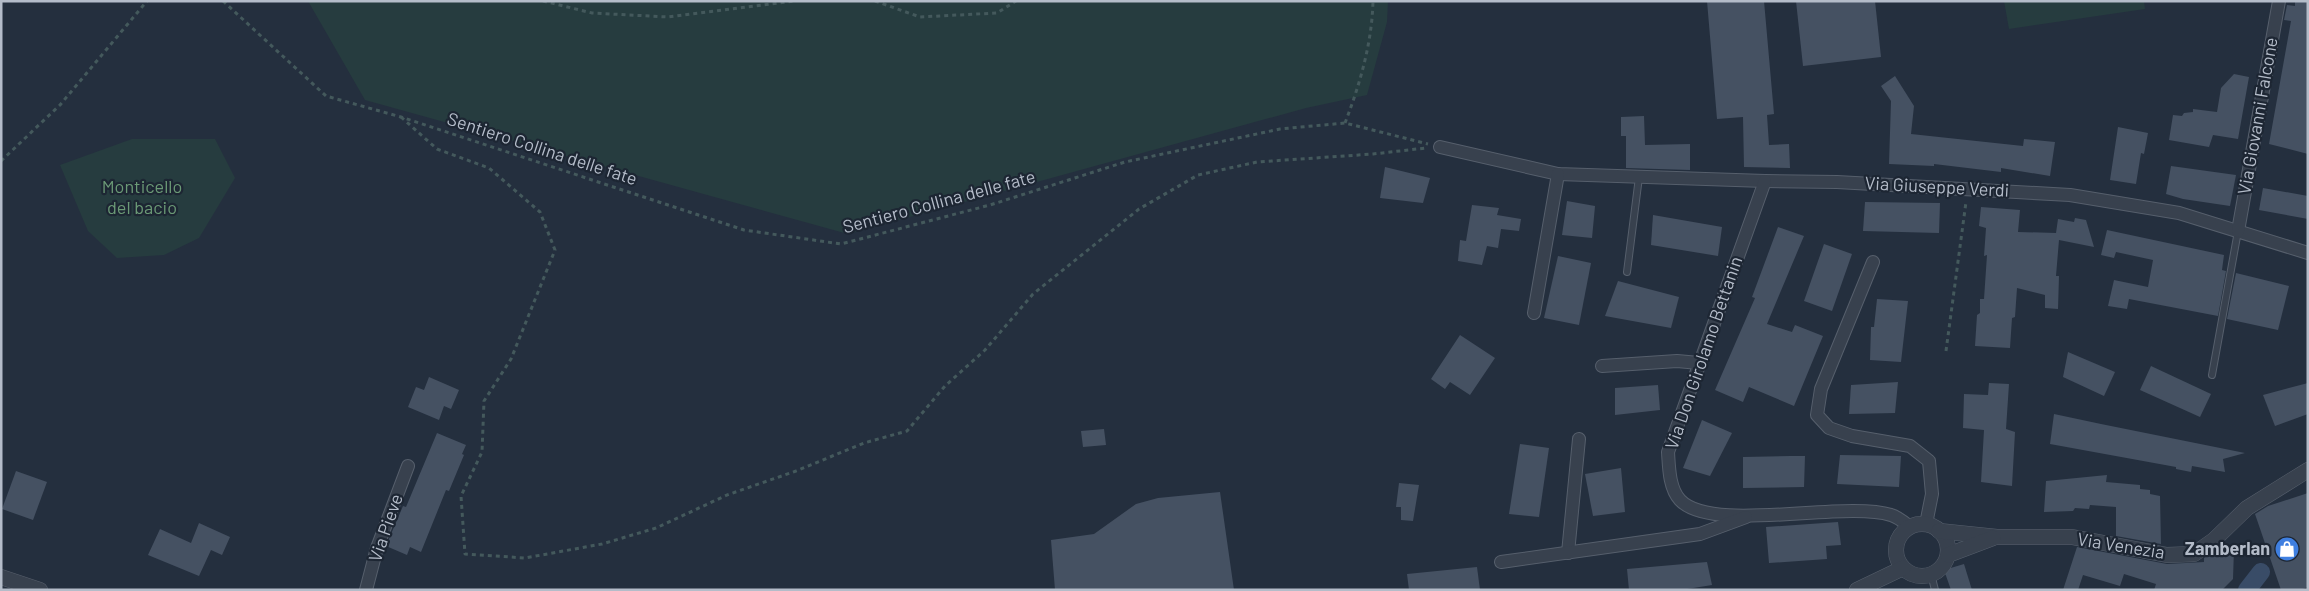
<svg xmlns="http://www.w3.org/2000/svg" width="2309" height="591" font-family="Barlow,sans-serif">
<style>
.green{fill:#263c3f}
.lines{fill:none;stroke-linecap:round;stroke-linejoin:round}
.canal{stroke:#394c67;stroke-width:18}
.building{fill:#455162}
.service-casing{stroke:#565f6c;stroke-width:8}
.minor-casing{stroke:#565f6c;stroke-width:14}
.tertiary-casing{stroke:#565f6c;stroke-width:16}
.path{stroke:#44595c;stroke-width:3;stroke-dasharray:4 4;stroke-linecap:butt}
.service{stroke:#38414e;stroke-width:6}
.minor{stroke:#38414e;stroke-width:12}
.tertiary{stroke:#38414e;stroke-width:15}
.labels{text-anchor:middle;stroke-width:4.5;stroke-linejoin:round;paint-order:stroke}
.street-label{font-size:18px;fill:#b4bcc9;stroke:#1d2633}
.park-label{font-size:18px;fill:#6b9a76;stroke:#1d2633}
.poi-label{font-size:18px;font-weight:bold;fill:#b4bcc9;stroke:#1d2633;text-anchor:end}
</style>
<rect width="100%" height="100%" fill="#242f3e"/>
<g class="green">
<polygon points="308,1 1388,1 1387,22 1367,95 1306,108 848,234 365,100"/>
<polygon points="2004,1 2144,1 2145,9 2009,29"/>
<polygon points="132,139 215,139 235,178 199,238 164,255 117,258 88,231 60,165"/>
</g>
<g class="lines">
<polyline class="canal" points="2247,590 2261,572"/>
</g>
<g class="building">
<polygon points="1707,1 1764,1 1774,114 1767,115 1769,145 1789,144 1790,168 1744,167 1743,117 1717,119"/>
<polygon points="1796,1 1875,1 1881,57 1803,66"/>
<polygon points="2295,1 2308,1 2308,154 2269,144 2291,21 2284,20 2287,5 2295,6"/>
<polygon points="2234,74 2249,77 2238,139 2213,135 2209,147 2169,140 2173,115 2182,116 2184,113 2193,112 2193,109 2217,112 2221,88"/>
<polygon points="1895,76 1914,106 1911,134 2023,146 2024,139 2055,142 2050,176 2001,168 2001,172 1934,164 1934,166 1889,164 1891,101 1881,86"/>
<polygon points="1644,116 1645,145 1690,144 1690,170 1626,168 1626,136 1621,136 1621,117"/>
<polygon points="2118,127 2148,133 2144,154 2141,153 2136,184 2110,180"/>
<polygon points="2171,166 2236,175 2230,206 2183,199 2166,194"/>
<polygon points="1385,167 1430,178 1423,203 1380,198"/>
<polygon points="2263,188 2308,196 2308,219 2259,210"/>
<polygon points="1567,201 1595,206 1592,238 1562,235"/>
<polygon points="1865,202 1940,203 1939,233 1863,231"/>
<polygon points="1472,205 1499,208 1497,215 1521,219 1519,231 1501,229 1498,248 1487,246 1482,265 1458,261 1460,240 1466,241"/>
<polygon points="1981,207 2020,210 2018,232 2056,233 2058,219 2074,222 2075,218 2086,220 2094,247 2059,240 2056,276 2059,276 2058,309 2045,308 2045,295 2017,288 2015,317 2012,318 2010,348 1975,346 1977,315 1980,313 1980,299 1984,299 1987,255 1984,256 1986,228 1979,226"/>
<polygon points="1653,215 1722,227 1718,256 1651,245"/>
<polygon points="1778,227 1804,236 1767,324 1792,332 1795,325 1823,336 1794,406 1749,387 1743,402 1715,390 1755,298 1752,297"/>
<polygon points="2107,230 2224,255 2222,270 2226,271 2218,316 2129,299 2127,309 2108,306 2114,280 2148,287 2153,260 2116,252 2114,258 2101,255"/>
<polygon points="1824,244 1852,254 1832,311 1804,301"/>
<polygon points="1558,256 1591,263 1579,325 1544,318"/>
<polygon points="2236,273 2289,286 2278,330 2227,319"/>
<polygon points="1618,281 1679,297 1671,328 1605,316"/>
<polygon points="1877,299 1908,301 1901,362 1870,360 1871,327 1874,327"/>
<polygon points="1460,335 1495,358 1470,395 1450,382 1445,389 1431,379"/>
<polygon points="2068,352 2115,372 2104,396 2063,377"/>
<polygon points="2151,366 2211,394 2200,417 2140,390"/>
<polygon points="429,377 459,390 451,409 444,406 439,420 408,407 416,387 424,390"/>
<polygon points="1898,382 1895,413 1849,414 1851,385"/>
<polygon points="1989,383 2009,384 2006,429 2015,432 2012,486 1981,482 1984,430 1963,428 1964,394 1988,395"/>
<polygon points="2308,383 2308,414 2275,426 2263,395"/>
<polygon points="1658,385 1660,410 1615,415 1615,388"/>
<polygon points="2054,414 2101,424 2245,453 2223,459 2225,472 2192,466 2191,472 2176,469 2176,467 2050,444"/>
<polygon points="1702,420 1732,433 1710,476 1683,468"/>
<polygon points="1104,429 1106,445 1083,447 1081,431"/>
<polygon points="437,433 466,445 462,454 464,455 449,491 446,490 421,552 410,547 407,555 386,546 403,506 406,507"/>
<polygon points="1520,444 1549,448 1539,517 1509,514"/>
<polygon points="1840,455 1901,456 1899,487 1837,484"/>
<polygon points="1791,456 1805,456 1804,487 1743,488 1743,457"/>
<polygon points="1621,468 1625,512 1593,516 1585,474"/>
<polygon points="16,471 47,482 33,520 2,509"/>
<polygon points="2107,475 2106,482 2140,485 2140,489 2150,490 2150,494 2160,496 2161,544 2116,536 2116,507 2090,505 2089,509 2075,508 2073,511 2044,512 2046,481"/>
<polygon points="1399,483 1419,485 1413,521 1401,520 1401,507 1396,507"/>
<polygon points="1220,492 1234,590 1055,590 1051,540 1094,534 1136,504 1158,498"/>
<polygon points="2308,493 2308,587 2300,590 2281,590 2255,514 2268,506"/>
<polygon points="1838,522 1841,545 1826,546 1827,559 1769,563 1766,527"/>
<polygon points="199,523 230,537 222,555 211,550 199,576 148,555 160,529 191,543"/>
<polygon points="2077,547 2167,564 2204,562 2204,558 2217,549 2234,549 2233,579 2222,590 2154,590 2156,584 2124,574 2120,586 2083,575 2078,590 2063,590"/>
<polygon points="1707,562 1712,585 1681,590 1629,590 1627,569"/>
<polygon points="1964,564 1972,590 1951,590 1944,570"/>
<polygon points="1477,567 1480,590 1409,590 1407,574"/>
</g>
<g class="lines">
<defs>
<g id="service">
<polyline points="1627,272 1639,177"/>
<polyline points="2212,375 2238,231"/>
<polyline points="1931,574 1935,590"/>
</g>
<g id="minor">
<polyline points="1440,147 1558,174 1765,181 1837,182 2070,195 2179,213 2308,253"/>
<path d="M1765,181L1668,452C1669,467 1669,488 1680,500C1712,534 1844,500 1891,515C1898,517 1905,523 1910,527"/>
<polyline points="2238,231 2279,1"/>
<polyline points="1873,262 1821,389 1817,415 1829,428 1852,436 1910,446 1929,461 1932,494 1926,524"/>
<polyline points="1534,313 1558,174"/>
<polyline points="1602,366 1677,361 1699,363"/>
<polyline points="1568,553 1579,439"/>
<polyline points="1501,562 1700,534 1746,517"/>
<polyline points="366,590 377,548 408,466"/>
</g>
<g id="tertiary">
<circle cx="1922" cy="550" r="26"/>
<polyline points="1939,531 1997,537 2072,537 2167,555 2194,554 2214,540 2247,508 2308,470"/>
<polyline points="1948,555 1993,538"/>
<polyline points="1,577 40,590"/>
<polyline points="1857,590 1903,568"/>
</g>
</defs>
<use href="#service" class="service-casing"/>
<use href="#minor" class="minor-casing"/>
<use href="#tertiary" class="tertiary-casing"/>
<g class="path">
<polyline points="223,1 326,96 401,117 744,230 841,244 990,205 1125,162 1280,129 1345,123 1428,144"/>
<polyline points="543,1 592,13 668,17 794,1"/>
<polyline points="875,1 920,17 997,13 1016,1"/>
<polyline points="401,117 437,149 489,168 540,212 555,250 511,359 484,401 482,452 461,496 465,554 525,558 602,544 656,528 727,495 796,471 864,443 907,431 945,386 985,350 1033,294 1139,209 1198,175 1257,162 1373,154 1426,148"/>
<path d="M1345,123C1360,84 1372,43 1373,1"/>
<polyline points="1,161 60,105 147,1"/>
<polyline points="1946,351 1966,202"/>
</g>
<use href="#service" class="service"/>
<use href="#minor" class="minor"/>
<use href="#tertiary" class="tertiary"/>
</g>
<defs>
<symbol id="shop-disc" viewBox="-11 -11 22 22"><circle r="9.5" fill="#3f7fe0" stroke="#1d2633"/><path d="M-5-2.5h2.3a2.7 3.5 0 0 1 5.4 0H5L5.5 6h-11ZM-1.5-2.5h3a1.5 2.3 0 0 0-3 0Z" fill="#fff"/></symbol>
</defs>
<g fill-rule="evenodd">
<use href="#shop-disc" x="2273" y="535" width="28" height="28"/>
</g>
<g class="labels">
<g class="street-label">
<text transform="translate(2258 116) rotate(-80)" y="6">Via Giovanni Falcone</text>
<text transform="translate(542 149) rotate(18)" y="6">Sentiero Collina delle fate</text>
<text transform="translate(1937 187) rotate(3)" y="6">Via Giuseppe Verdi</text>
<text transform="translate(939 202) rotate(-15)" y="6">Sentiero Collina delle fate</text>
<text transform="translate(1704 353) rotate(-71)" y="6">Via Don Girolamo Bettanin</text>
<text transform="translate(386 528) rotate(-71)" y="6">Via Pieve</text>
<text transform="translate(2121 546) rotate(9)" y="6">Via Venezia</text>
</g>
<g class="park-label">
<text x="142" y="193">Monticello<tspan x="142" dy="21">del bacio</tspan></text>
</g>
<g class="poi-label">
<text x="2270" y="555">Zamberlan</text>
</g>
</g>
<rect width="2309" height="591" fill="none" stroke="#b4bcc9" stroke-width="5"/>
</svg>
